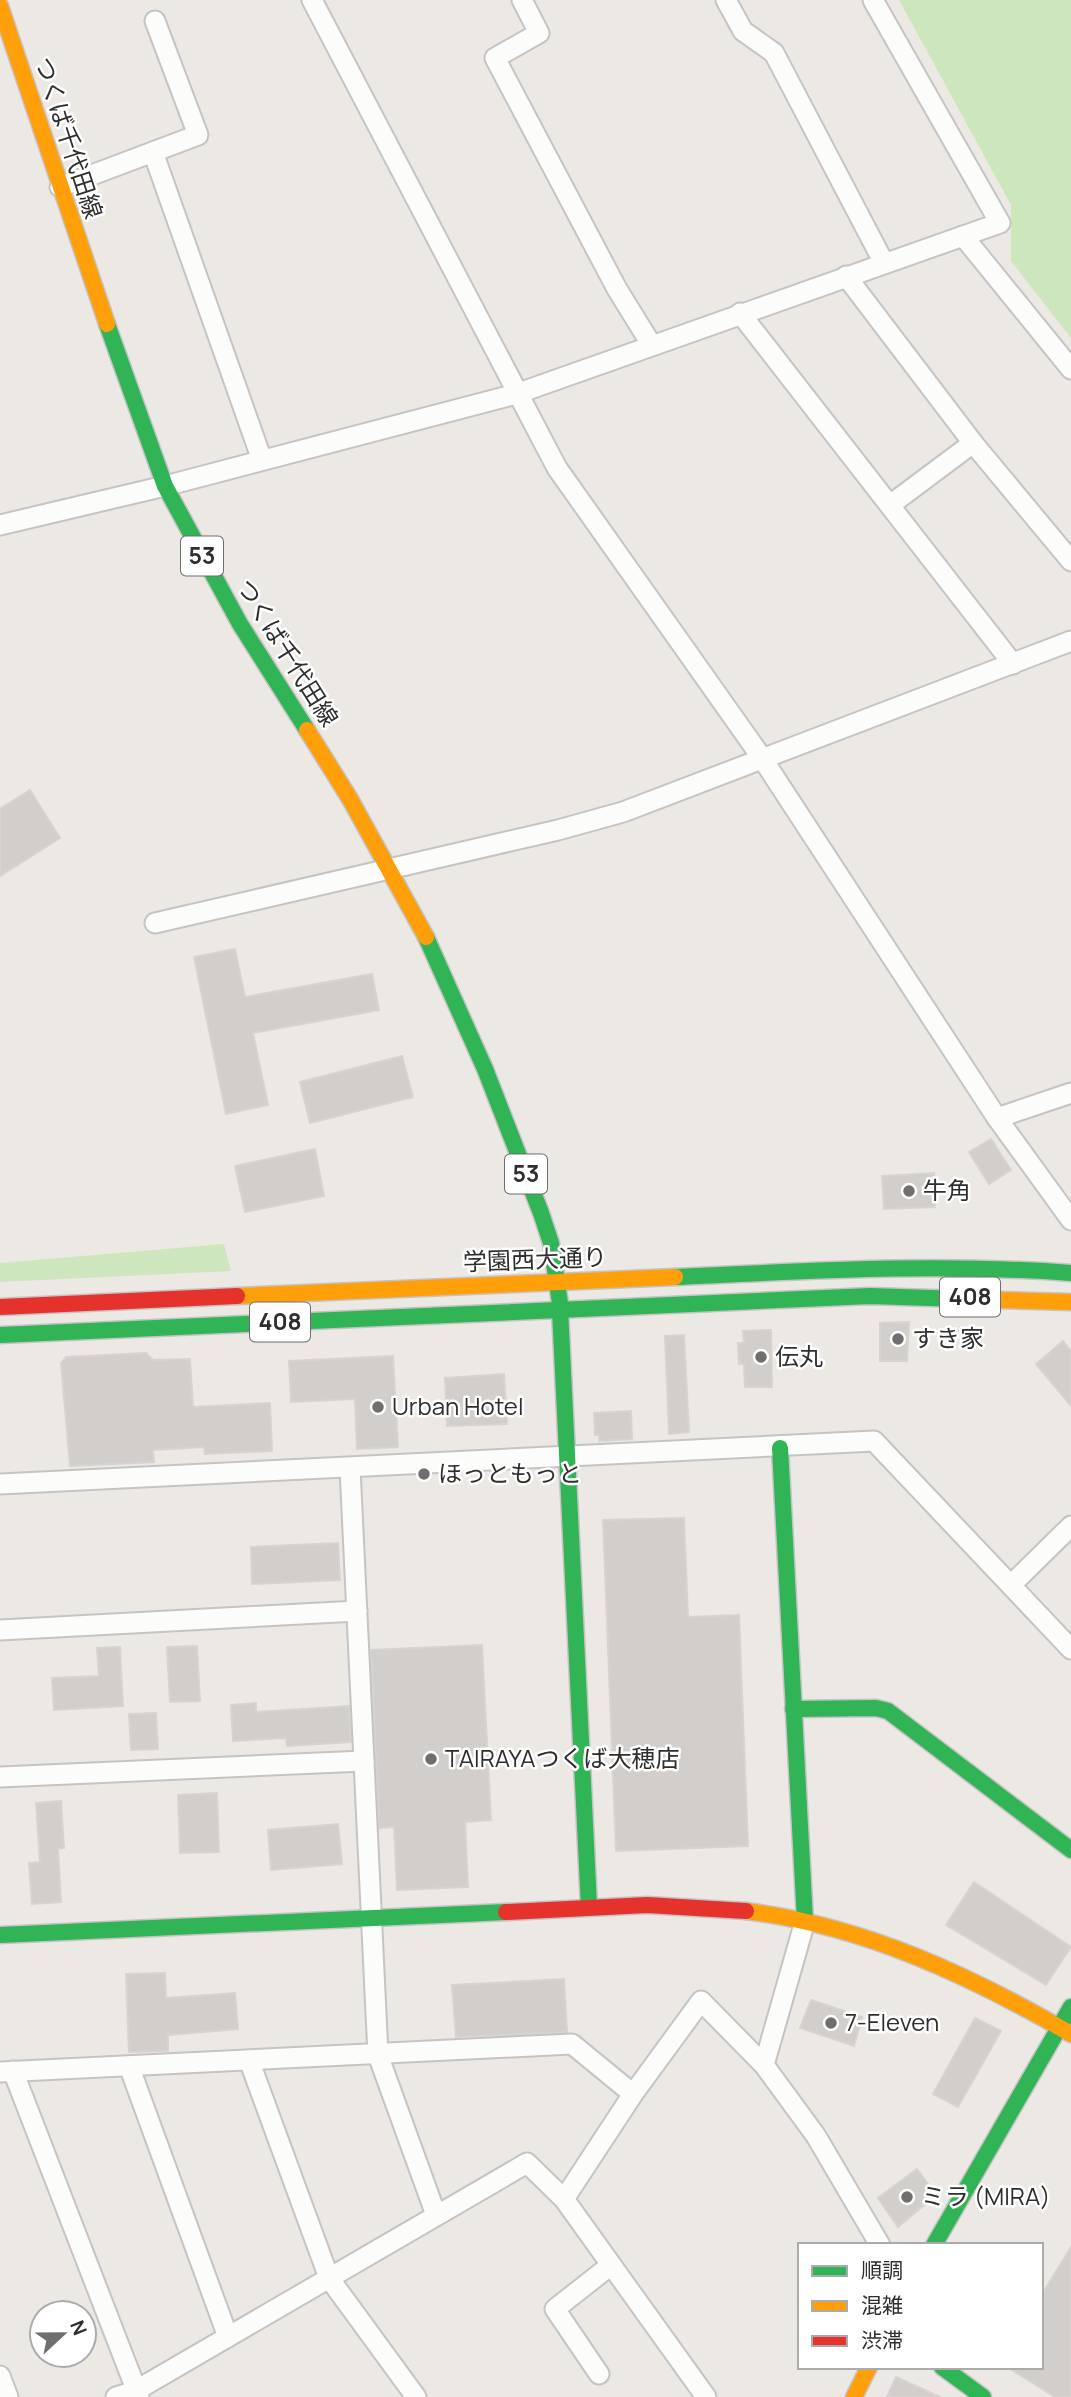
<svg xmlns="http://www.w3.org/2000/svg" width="1071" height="2397" font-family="Manrope,'Noto Sans JP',sans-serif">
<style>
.green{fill:#cee6be}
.building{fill:#d1cecb;stroke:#d7d4d0;stroke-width:2}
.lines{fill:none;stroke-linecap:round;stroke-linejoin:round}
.street-casing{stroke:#c5c4c5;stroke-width:23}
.fast-casing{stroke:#c5c4c5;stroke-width:19}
.slow-casing{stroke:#c5c4c5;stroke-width:19}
.jam-casing{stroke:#c5c4c5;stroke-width:19}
.street{stroke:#fcfcfb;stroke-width:19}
.fast{stroke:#30b455;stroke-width:16}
.slow{stroke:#ff9f0a;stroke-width:16}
.jam{stroke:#e5322d;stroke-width:16}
.poi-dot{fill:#706f6e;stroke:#fff;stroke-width:2.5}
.labels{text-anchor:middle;stroke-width:5;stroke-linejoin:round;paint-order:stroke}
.shield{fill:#fff;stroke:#6d6d6d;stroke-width:2}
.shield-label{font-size:23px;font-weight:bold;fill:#2e2e2e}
.street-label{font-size:24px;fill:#2e2e2e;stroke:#fff}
.poi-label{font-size:24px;fill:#2e2e2e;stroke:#fff;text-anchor:start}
</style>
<rect width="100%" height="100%" fill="#ece8e4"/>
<g class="green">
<polygon points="899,0 1071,0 1071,338 1011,261 1011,205"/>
<polygon points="224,1244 231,1271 0,1282 0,1263"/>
</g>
<g class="building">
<polygon points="30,790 60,838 0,876 0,809"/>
<polygon points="235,949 245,997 372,974 379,1010 253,1033 268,1105 226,1114 194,957"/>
<polygon points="402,1056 413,1097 310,1123 300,1082"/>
<polygon points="991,1139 1011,1170 989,1184 969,1152"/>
<polygon points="315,1149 324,1196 245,1212 235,1166"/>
<polygon points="934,1173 935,1207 884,1209 882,1176"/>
<polygon points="909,1322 907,1361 880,1361 880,1323"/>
<polygon points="771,1330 772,1387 745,1387 744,1364 739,1364 738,1343 744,1343 743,1331"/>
<polygon points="684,1335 689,1432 669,1434 665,1336"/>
<polygon points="1063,1341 1071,1351 1071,1406 1036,1364"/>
<polygon points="146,1353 153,1360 190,1359 193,1407 270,1403 272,1451 205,1454 204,1447 153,1450 154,1462 70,1466 61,1363 66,1357"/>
<polygon points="393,1356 398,1447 357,1449 355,1399 291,1402 289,1361"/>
<polygon points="504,1374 507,1424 447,1426 445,1378"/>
<polygon points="631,1411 632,1439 599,1441 599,1435 595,1435 594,1413"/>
<polygon points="684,1518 688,1617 739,1615 748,1846 616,1851 603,1520"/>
<polygon points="338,1543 340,1580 252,1584 251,1547"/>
<polygon points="482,1645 491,1820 465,1822 468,1887 397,1890 394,1827 379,1828 371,1650"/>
<polygon points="197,1646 200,1701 170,1702 167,1647"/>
<polygon points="120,1647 123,1706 54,1710 52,1678 99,1676 97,1648"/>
<polygon points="256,1703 256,1712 349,1706 351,1742 287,1746 286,1738 233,1741 231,1705"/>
<polygon points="156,1713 158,1749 131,1750 129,1714"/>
<polygon points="217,1793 219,1852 180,1853 178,1795"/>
<polygon points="61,1801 64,1848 58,1849 61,1902 32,1904 29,1863 40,1862 36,1803"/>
<polygon points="338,1824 342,1864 271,1870 268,1830"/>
<polygon points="974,1882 1071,1947 1046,1985 946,1925"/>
<polygon points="165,1973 166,1998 235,1993 238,2029 168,2035 168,2051 129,2052 126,1974"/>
<polygon points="564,1979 567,2032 456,2037 452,1985"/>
<polygon points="811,2000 862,2017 854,2046 800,2028"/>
<polygon points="975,2018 1001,2031 958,2107 933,2094"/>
<polygon points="917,2169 936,2195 898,2227 878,2198"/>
<polygon points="1071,2247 1071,2397 1055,2397 1007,2367 1041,2367 1041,2296"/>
<polygon points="896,2377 940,2397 887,2397"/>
</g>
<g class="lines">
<defs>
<g id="street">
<polyline points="312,0 557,468 762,758 997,1118 1071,1220"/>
<polyline points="522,0 539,33 495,58 617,289 651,344"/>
<polyline points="726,0 743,31 774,53 884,263"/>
<polyline points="153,152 262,460"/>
<polyline points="60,187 198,135 155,21"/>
<polyline points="963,236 1071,369"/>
<polyline points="846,276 973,443 1071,561"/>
<polyline points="740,313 1013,664"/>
<polyline points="890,505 973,443"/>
<polyline points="0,525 165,486 516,394 1000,223 873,0"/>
<polyline points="155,923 558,830 623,812 1071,641"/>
<polyline points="997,1118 1071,1093"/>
<polyline points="350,1468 378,2055 436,2215"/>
<polyline points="0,1484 874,1441 1071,1649"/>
<polyline points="1011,1585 1071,1526"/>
<polyline points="0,1630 357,1611"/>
<polyline points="0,1777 364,1761"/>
<polyline points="249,2060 329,2278 416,2397"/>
<polyline points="764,2065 805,1921"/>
<polyline points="129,2066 228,2337"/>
<polyline points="13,2071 139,2397"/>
<polyline points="0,2072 572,2044 633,2094"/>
<polyline points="564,2199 633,2094 701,2001 764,2065 816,2136 880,2245"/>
<polyline points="599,2374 555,2309 611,2265"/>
<polyline points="0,2376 8,2397"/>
<polyline points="116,2397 135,2391 527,2163 564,2199 706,2397"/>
</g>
<g id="fast">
<polyline points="107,324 165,486 240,624 307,730"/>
<polyline points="426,937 485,1069 541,1213 551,1243 560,1303"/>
<path d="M675,1277C807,1271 939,1263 1071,1273"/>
<polyline points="560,1310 589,1907"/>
<polyline points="0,1335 870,1296 962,1299"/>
<polyline points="780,1448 805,1921"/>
<polyline points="793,1709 876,1708 888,1711 1071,1850"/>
<polyline points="0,1935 506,1912"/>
<polyline points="934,2245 1071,2007"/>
<polyline points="942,2367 983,2397"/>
</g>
<g id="slow">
<polyline points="0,6 107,324"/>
<polyline points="307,730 350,799 426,937"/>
<polyline points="237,1296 675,1277"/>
<polyline points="962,1299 1071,1302"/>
<path d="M746,1911C864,1926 969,1975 1071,2034"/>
<polyline points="854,2397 869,2367"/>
</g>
<g id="jam">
<polyline points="0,1307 237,1296"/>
<polyline points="506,1912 647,1905 746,1911"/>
</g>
</defs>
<use href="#street" class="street-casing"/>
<use href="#fast" class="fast-casing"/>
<use href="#slow" class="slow-casing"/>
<use href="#jam" class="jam-casing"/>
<use href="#street" class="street"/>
<use href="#fast" class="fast"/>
<use href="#slow" class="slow"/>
<use href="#jam" class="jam"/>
</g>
<g class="poi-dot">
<circle cx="909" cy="1191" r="7"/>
<circle cx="898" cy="1339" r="7"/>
<circle cx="761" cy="1357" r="7"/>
<circle cx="378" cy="1407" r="7"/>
<circle cx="424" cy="1474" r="7"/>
<circle cx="431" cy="1759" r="7"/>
<circle cx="831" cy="2023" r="7"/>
<circle cx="907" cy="2197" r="7"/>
</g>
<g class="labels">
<g class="shield">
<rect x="181" y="536.5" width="42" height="39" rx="5"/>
<rect x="505" y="1154.5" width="42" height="39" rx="5"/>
<rect x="940" y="1277.5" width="60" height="39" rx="5"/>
<rect x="250" y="1302.5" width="60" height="39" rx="5"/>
</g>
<g class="shield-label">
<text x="202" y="564">53</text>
<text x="526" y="1182">53</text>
<text x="970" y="1305">408</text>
<text x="280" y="1330">408</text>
</g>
<g class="street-label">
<text transform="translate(68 138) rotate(72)" y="8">つくば千代田線</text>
<text transform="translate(287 653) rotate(58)" y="8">つくば千代田線</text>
<text transform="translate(535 1260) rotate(-2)" y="8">学園西大通り</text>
</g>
<g class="poi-label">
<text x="923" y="1199">牛角</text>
<text x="912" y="1347">すき家</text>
<text x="775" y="1365">伝丸</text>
<text x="392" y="1415">Urban Hotel</text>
<text x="438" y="1482">ほっともっと</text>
<text x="445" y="1767">TAIRAYAつくば大穂店</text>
<text x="845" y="2031">7-Eleven</text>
<text x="921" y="2205">ミラ (MIRA)</text>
</g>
</g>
<rect x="798" y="2243" width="245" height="126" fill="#ffffff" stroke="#ababab" stroke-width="2"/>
<rect x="812" y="2266" width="35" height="10" fill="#30b455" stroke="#ababab" stroke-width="2"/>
<text x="861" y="2278" font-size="21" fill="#2e2e2e">順調</text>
<rect x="812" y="2301" width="35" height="10" fill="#ff9f0a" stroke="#ababab" stroke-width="2"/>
<text x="861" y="2313" font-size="21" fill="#2e2e2e">混雑</text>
<rect x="812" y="2336" width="35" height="10" fill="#e5322d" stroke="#ababab" stroke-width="2"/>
<text x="861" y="2348" font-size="21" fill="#2e2e2e">渋滞</text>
<g transform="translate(63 2334) rotate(68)"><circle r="33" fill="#ffffff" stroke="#ababab" stroke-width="2"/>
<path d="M0-5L12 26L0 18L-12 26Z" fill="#706f6e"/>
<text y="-10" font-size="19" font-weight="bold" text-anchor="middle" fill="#2e2e2e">N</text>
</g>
</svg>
